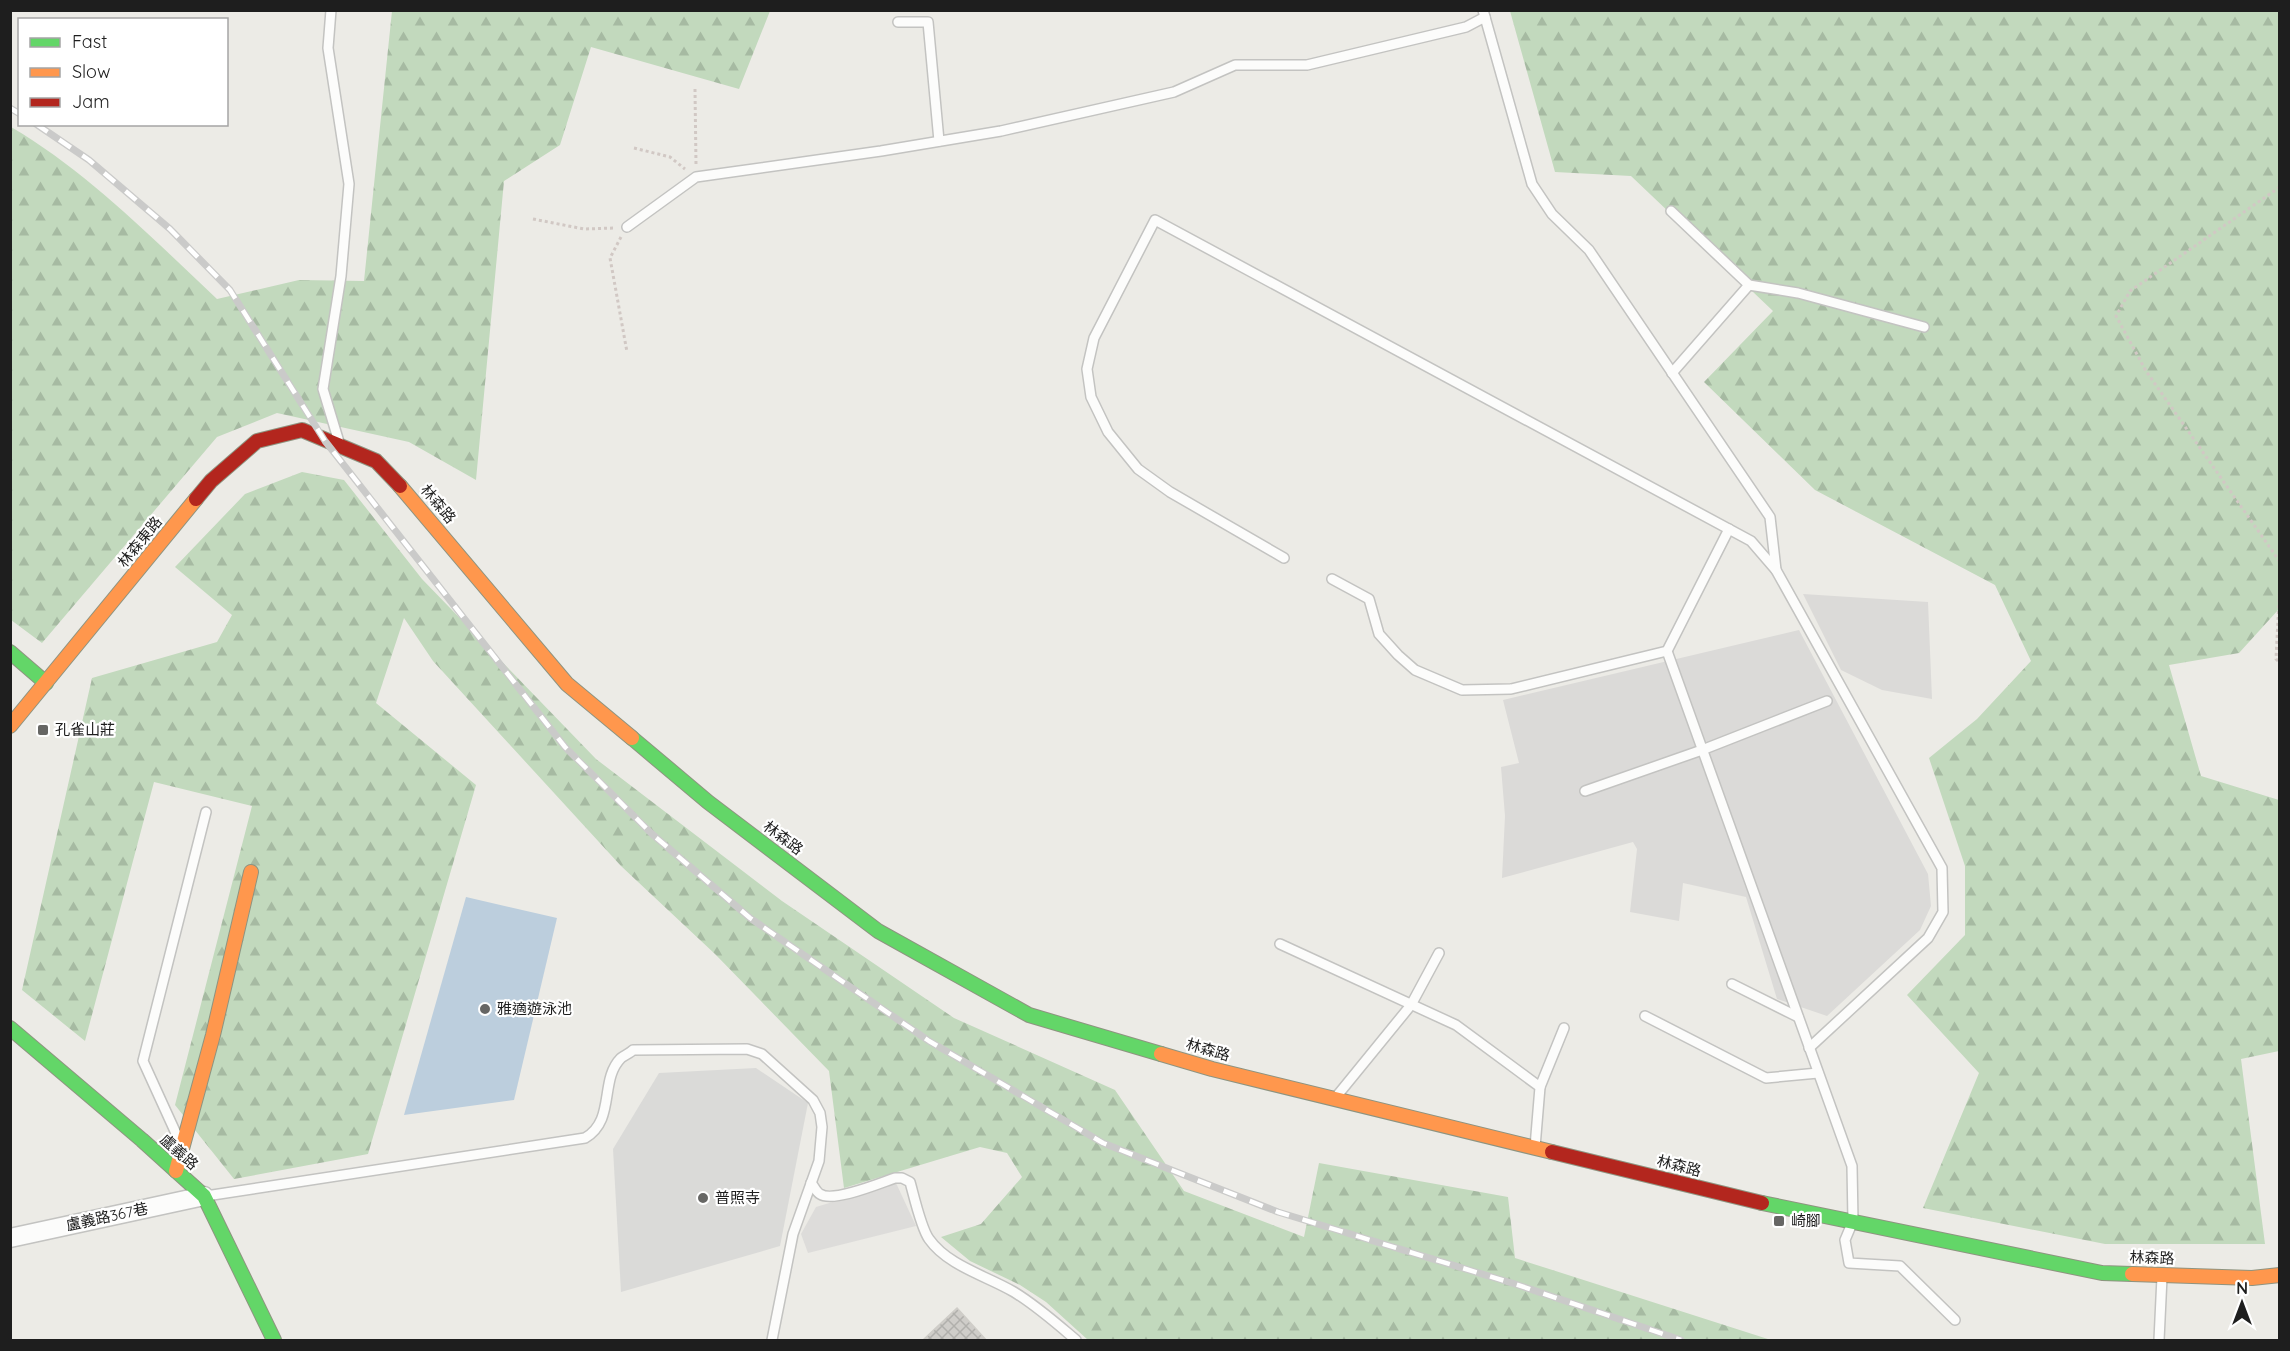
<svg xmlns="http://www.w3.org/2000/svg" width="2290" height="1351" font-family="Quicksand,'Noto Sans TC',sans-serif">
<style>
.residential{fill:#dbdad8}
.religious{fill:#dadad8}
.forest{fill:url(#forest-firs)}
.parking{fill:#dddcda}
.water{fill:#bccedd}
.building{fill:url(#building-cross-hatch);stroke:#cfcdc8;stroke-width:1.5}
.lines{fill:none;stroke-linecap:round;stroke-linejoin:round}
.lane-casing{stroke:#c3c3c1;stroke-width:12}
.street-casing{stroke:#c3c3c1;stroke-width:21}
.fast-casing{stroke:#8e9480;stroke-width:16}
.slow-casing{stroke:#8e9480;stroke-width:16}
.jam-casing{stroke:#8e9480;stroke-width:16}
.path{stroke:#d1c8c4;stroke-width:3;stroke-dasharray:3 3;stroke-linecap:butt}
.lane{stroke:#fcfcfb;stroke-width:9}
.street{stroke:#fcfcfb;stroke-width:18}
.fast{stroke:#63d668;stroke-width:14}
.slow{stroke:#ff974d;stroke-width:14}
.jam{stroke:#b3261e;stroke-width:14}
.rail-casing{stroke:#cacac9;stroke-width:7}
.rail{stroke:#fff;stroke-width:4.5;stroke-dasharray:14;stroke-linecap:butt}
.poi-dot{fill:#666664;stroke:#fff;stroke-width:2}
.labels{text-anchor:middle;stroke-width:4.5;stroke-linejoin:round;paint-order:stroke}
.street-label{font-size:15px;fill:#1e1e1e;stroke:#fff}
.poi-label{font-size:15px;fill:#1e1e1e;stroke:#fff;text-anchor:start}
</style>
<defs>
<pattern id="forest-firs" width="22" height="20" patternUnits="userSpaceOnUse" patternTransform="scale(1.5)"><rect width="22" height="20" fill="#c2d9bd"/><path d="M5 1l3.5 6h-7zM16 11l3.5 6h-7z" fill="#a6baa2"/></pattern>
<pattern id="building-cross-hatch" width="8" height="8" patternUnits="userSpaceOnUse" patternTransform="scale(1.5)"><rect width="8" height="8" fill="#cfcdc9"/><path d="M0 0l8 8M0 8l8-8" fill="none" stroke="#b1b0ac"/></pattern>
</defs>
<rect width="100%" height="100%" fill="#ecebe6"/>
<g class="residential">
<polygon points="1803,594 1928,602 1932,699 1882,690 1841,670"/>
<polygon points="1799,630 1928,874 1931,906 1920,930 1827,1016 1777,999 1746,897 1683,883 1679,921 1630,912 1637,849 1633,842 1502,878 1505,816 1501,767 1519,763 1503,700"/>
</g>
<polygon class="religious" points="756,1068 808,1103 780,1246 621,1292 613,1149 659,1073"/>
<g class="forest">
<path d="M392,11H770L739,89L591,47L560,145L504,181L476,480L409,442L277,413L217,437L42,643L11,620V127C88,172 152,238 217,299L299,280L364,281Z"/>
<polygon points="1510,11 2279,11 2279,609 2239,653 2169,665 2201,776 2279,800 2279,1051 2241,1059 2265,1244 2105,1244 1923,1208 1979,1073 1907,995 1965,935 1965,866 1929,758 1977,719 2031,661 1995,585 1815,490 1704,382 1773,311 1631,176 1555,172"/>
<polygon points="302,472 344,480 422,579 596,759 782,901 954,1018 1115,1090 1184,1191 1304,1237 1319,1163 1508,1197 1515,1258 1771,1340 1088,1340 1046,1302 1020,1285 970,1261 941,1237 981,1224 1022,1177 1007,1153 980,1147 844,1188 829,1071 715,954 621,866 433,661 404,618 376,703 476,785 368,1154 234,1179 175,1105 252,806 154,782 85,1041 22,990 92,678 217,642 232,615 175,567 245,494"/>
</g>
<polygon class="parking" points="896,1183 916,1226 808,1253 801,1234 816,1207"/>
<polygon class="water" points="466,897 557,918 514,1100 404,1115"/>
<polygon class="building" points="957,1308 987,1341 922,1341"/>
<g class="lines">
<defs>
<g id="lane">
<polyline points="331,10 328,48 349,184 341,276 323,389 339,442"/>
<polyline points="1483,10 1532,184 1552,214 1589,250 1770,517 1776,570 1942,868 1943,912 1928,938 1809,1048"/>
<polyline points="898,22 928,22 939,141"/>
<polyline points="1671,211 1749,285 1798,293 1924,327"/>
<polyline points="627,227 696,177 881,151 1001,131 1174,92 1235,65 1307,65 1466,27 1485,17"/>
<polyline points="1672,373 1749,285"/>
<polyline points="1284,558 1170,492 1138,469 1108,432 1091,397 1087,369 1094,338 1155,220 1751,541 1776,570"/>
<polyline points="1332,579 1369,599 1379,634 1398,655 1415,670 1462,690 1511,689 1667,651 1729,529"/>
<polyline points="1667,651 1852,1166 1853,1221 1845,1240 1849,1263 1900,1266 1955,1320"/>
<polyline points="1585,791 1702,750 1827,701"/>
<polyline points="1280,944 1456,1025 1540,1087 1535,1147"/>
<polyline points="1732,984 1798,1017"/>
<polyline points="1645,1016 1766,1078 1818,1073"/>
<polyline points="1540,1087 1564,1028"/>
<polyline points="1336,1097 1411,1005 1439,953"/>
<polyline points="179,1140 143,1061 206,812"/>
<path d="M811,1183C814,1186 816,1192 820,1194C833,1203 880,1183 895,1178H902L910,1182C914,1196 921,1228 929,1239C948,1266 987,1276 1014,1292C1037,1306 1056,1323 1076,1340"/>
<path d="M206,1196L585,1138C616,1120 599,1080 621,1058C625,1055 630,1053 633,1050L747,1049L762,1054L813,1100L820,1113L822,1127L819,1161L793,1234L772,1340"/>
<polyline points="2159,1340 2162,1277"/>
</g>
<polyline id="street" points="10,1238 204,1196"/>
<g id="fast">
<polyline points="10,652 46,683"/>
<polyline points="632,738 708,802 878,931 1029,1015 1161,1054"/>
<polyline points="10,1028 142,1140 204,1196 274,1340"/>
<polyline points="1762,1203 2102,1273 2132,1274"/>
</g>
<g id="slow">
<polyline points="400,486 567,684 632,738"/>
<polyline points="10,726 196,499"/>
<polyline points="1161,1054 1212,1069 1552,1152"/>
<polyline points="176,1171 213,1035 251,872"/>
<polyline points="2132,1274 2252,1278 2280,1275"/>
</g>
<g id="jam">
<polyline points="196,499 211,481 257,441 302,430 376,461 400,486"/>
<polyline points="1552,1152 1762,1203"/>
</g>
</defs>
<use href="#lane" class="lane-casing"/>
<use href="#street" class="street-casing"/>
<use href="#fast" class="fast-casing"/>
<use href="#slow" class="slow-casing"/>
<use href="#jam" class="jam-casing"/>
<g class="path">
<polyline points="695,89 696,165"/>
<polyline points="634,148 670,157 685,169"/>
<polyline points="2280,187 2130,291 2116,316 2146,371 2280,562"/>
<polyline points="533,219 584,229 615,228"/>
<polyline points="621,237 610,258 627,352"/>
<polyline points="2280,581 2276,659 2280,663"/>
</g>
<use href="#lane" class="lane"/>
<use href="#street" class="street"/>
<use href="#fast" class="fast"/>
<use href="#slow" class="slow"/>
<use href="#jam" class="jam"/>
<defs>
<g id="rail">
<polyline points="10,108 20,114"/>
<polyline points="36,124 89,160 170,229 230,290 325,441 565,747 652,834 750,918 929,1041 1103,1143 1278,1212 1515,1284 1681,1340"/>
</g>
</defs>
<use href="#rail" class="rail-casing"/>
<use href="#rail" class="rail"/>
</g>
<g class="poi-dot">
<rect x="37" y="724" width="12" height="12" rx="3"/>
<circle cx="485" cy="1009" r="6"/>
<circle cx="703" cy="1198" r="6"/>
<rect x="1773" y="1215" width="12" height="12" rx="3"/>
</g>
<g class="labels">
<g class="street-label">
<text transform="translate(438 504) rotate(50)" y="5">林森路</text>
<text transform="translate(140 542) rotate(-51)" y="5">林森東路</text>
<text transform="translate(783 838) rotate(37)" y="5">林森路</text>
<text transform="translate(1208 1050) rotate(16)" y="5">林森路</text>
<text transform="translate(179 1152) rotate(42)" y="5">盧義路</text>
<text transform="translate(1679 1166) rotate(14)" y="5">林森路</text>
<text transform="translate(107 1217) rotate(-12)" y="5">盧義路367巷</text>
<text transform="translate(2152 1258) rotate(2)" y="5">林森路</text>
</g>
<g class="poi-label">
<text x="55" y="735">孔雀山莊</text>
<text x="497" y="1014">雅適遊泳池</text>
<text x="715" y="1203">普照寺</text>
<text x="1791" y="1226">崎腳</text>
</g>
</g>
<rect width="2290" height="1351" fill="none" stroke="#1e1e1e" stroke-width="24"/>
<rect x="18" y="18" width="210" height="108" fill="#ffffff" stroke="#a5a5a5" stroke-width="1.5"/>
<rect x="30" y="38" width="30" height="9" fill="#63d668" stroke="#a5a5a5" stroke-width="1.5"/>
<text x="72" y="48" font-size="18" fill="#1e1e1e">Fast</text>
<rect x="30" y="68" width="30" height="9" fill="#ff974d" stroke="#a5a5a5" stroke-width="1.5"/>
<text x="72" y="78" font-size="18" fill="#1e1e1e">Slow</text>
<rect x="30" y="98" width="30" height="9" fill="#b3261e" stroke="#a5a5a5" stroke-width="1.5"/>
<text x="72" y="108" font-size="18" fill="#1e1e1e">Jam</text>
<g transform="translate(2242 1303)" stroke="#ffffff" stroke-width="4.5" paint-order="stroke">
<path d="M0-4.5L10 22L0 15L-10 22Z" fill="#1e1e1e"/>
<text y="-9" font-size="16" font-weight="bold" text-anchor="middle" fill="#1e1e1e">N</text>
</g>
</svg>
